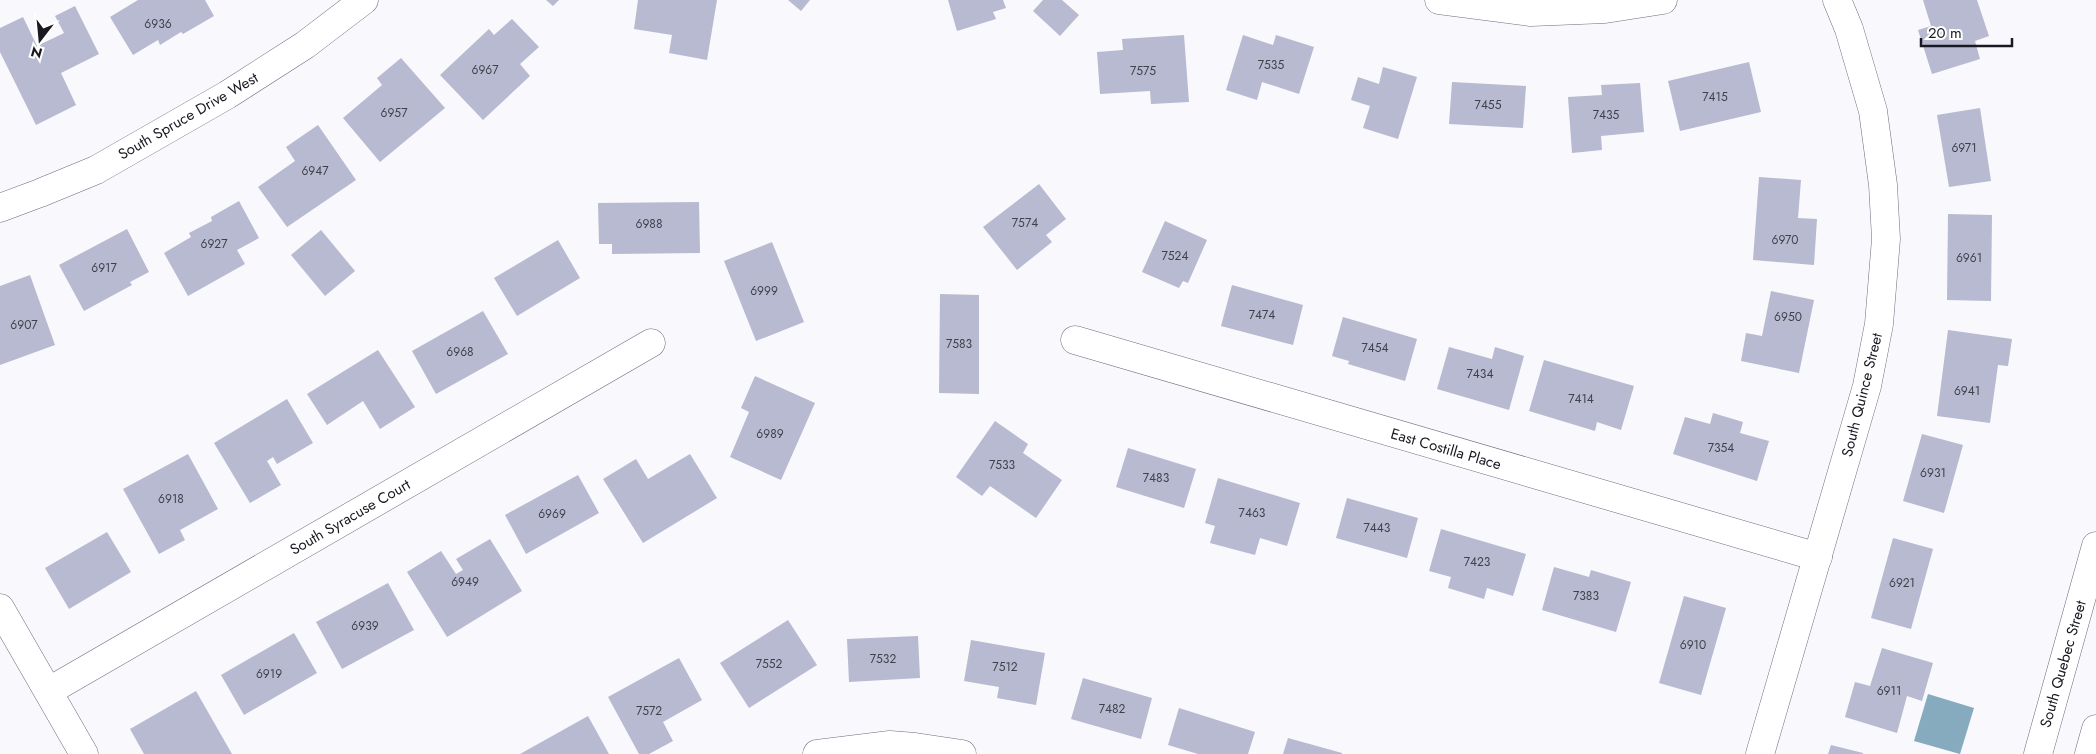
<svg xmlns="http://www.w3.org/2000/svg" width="2096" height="754" font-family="Jost,sans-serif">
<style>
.water{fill:#86aabe}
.building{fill:#b7bad0}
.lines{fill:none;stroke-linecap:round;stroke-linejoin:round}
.minor-casing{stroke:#706c80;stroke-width:29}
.major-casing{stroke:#706c80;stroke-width:29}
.minor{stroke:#fff;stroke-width:28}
.major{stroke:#fff;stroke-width:28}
.labels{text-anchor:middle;stroke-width:5;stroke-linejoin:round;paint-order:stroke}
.number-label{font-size:12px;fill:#41404c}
.street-label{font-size:15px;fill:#1a1820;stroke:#fff}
</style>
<rect width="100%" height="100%" fill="#f9f8fd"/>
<polygon class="water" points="1928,694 1974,708 1960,754 1914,741"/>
<g class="building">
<polygon points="138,0 205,0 214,16 183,34 181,32 160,45 158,40 133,55 110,17"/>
<polygon points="546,0 559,0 553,6"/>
<polygon points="638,0 717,0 707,60 669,53 672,35 634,29"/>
<polygon points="788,0 810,0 801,11"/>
<polygon points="948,0 1003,0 1006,8 993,12 996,19 957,31"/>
<polygon points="1043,0 1062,0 1079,15 1060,36 1033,11"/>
<polygon points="1923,0 1977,0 1989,36 1975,41 1980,59 1932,74 1918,30 1931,26"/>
<polygon points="75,6 99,54 61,73 76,105 36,125 0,52 0,28 23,17 37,46 64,33 55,16"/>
<polygon points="512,19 539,47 520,64 530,76 483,120 440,75 489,29 494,35"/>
<polygon points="1184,35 1189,102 1151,104 1150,91 1100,94 1097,52 1123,50 1122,39"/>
<polygon points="1243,35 1273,45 1276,35 1314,47 1299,94 1262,82 1257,100 1226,90"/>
<polygon points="401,58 445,108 380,162 343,118 382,85 377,78"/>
<polygon points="1749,62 1761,112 1680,131 1668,81"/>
<polygon points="1383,67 1417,77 1398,139 1363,128 1370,106 1351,100 1358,77 1379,84"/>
<polygon points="1452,82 1526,86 1523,128 1449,124"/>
<polygon points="1640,83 1644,132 1601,136 1602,150 1572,153 1568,97 1602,95 1601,85"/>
<polygon points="1980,108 1991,181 1949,187 1937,115"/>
<polygon points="318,125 356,180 287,227 258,187 295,161 286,147"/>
<polygon points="1759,177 1801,180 1798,218 1817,219 1814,265 1753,260"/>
<polygon points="1039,184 1066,219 1046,235 1052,242 1017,270 983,227"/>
<polygon points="239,201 259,238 237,250 245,264 188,296 164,253 191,237 189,233 212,221 211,217"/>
<polygon points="699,202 700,253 612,254 612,244 599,244 598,203"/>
<polygon points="1948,214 1992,215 1991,301 1947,300"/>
<polygon points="1165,221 1207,240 1188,283 1183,281 1179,288 1142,272"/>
<polygon points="127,229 149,272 130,282 132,285 84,311 59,265"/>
<polygon points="321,230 355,271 325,296 291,255"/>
<polygon points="558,240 580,278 517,316 494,278"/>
<polygon points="772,242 804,322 756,341 724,261"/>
<polygon points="30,275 55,345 0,365 0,286"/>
<polygon points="1232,285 1303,305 1293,345 1221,326"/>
<polygon points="1771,291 1814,300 1799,373 1741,361 1746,333 1762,336"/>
<polygon points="940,294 979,295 979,394 939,393"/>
<polygon points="483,311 508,354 436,394 412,351"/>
<polygon points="1343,317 1417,339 1405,381 1348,364 1349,361 1332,356"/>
<polygon points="1948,330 2012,339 2008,366 1998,365 1990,423 1937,416"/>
<polygon points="1449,347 1492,359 1495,347 1524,356 1509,410 1437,389"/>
<polygon points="378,350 415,407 380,429 363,401 327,425 307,394"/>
<polygon points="1544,360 1634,386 1621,430 1597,422 1595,431 1529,411"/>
<polygon points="755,376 815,403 781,480 730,457 749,412 741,408"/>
<polygon points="287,399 313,443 277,464 273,457 267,461 281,485 250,503 214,443"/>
<polygon points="1713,413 1743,422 1740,433 1769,441 1757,481 1673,454 1685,417 1710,424"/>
<polygon points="995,421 1028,444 1023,453 1062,480 1036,518 990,486 982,496 956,477"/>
<polygon points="1922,434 1963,445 1944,513 1903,501"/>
<polygon points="1128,448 1196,469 1184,508 1116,487"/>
<polygon points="188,454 218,509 180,530 185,540 159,554 123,489"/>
<polygon points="690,454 717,498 643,543 603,479 636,459 648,479"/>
<polygon points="578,475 599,513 526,554 505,515"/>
<polygon points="1218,478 1300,503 1287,546 1260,538 1255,555 1210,543 1215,526 1205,523"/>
<polygon points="1347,498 1418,518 1407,558 1336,538"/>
<polygon points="1441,529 1526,554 1513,596 1487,588 1484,599 1448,588 1451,577 1429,571"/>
<polygon points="107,532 131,572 69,609 45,568"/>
<polygon points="1893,538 1933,549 1911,629 1871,618"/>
<polygon points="490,539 522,591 447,637 407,572 441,551 456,574 463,570 456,559"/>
<polygon points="1554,567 1589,577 1591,570 1631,582 1616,632 1542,610"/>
<polygon points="388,583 414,630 342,669 316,622"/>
<polygon points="1684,596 1726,608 1701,695 1659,683"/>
<polygon points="788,620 817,665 749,708 720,663"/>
<polygon points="294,633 317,673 244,715 221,675"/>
<polygon points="918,636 920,678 849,682 847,639"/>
<polygon points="971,640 1045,653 1036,705 997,698 999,687 964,681"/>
<polygon points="1882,648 1933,663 1922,701 1907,696 1897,733 1845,717 1855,682 1870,686"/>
<polygon points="679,658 702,700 663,722 673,741 649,754 639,754 608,697"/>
<polygon points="1083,678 1152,698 1141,739 1071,719"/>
<polygon points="196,691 232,754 144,754 130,729"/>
<polygon points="1179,708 1255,732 1248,754 1198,754 1168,745"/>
<polygon points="588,716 609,754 520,754"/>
<polygon points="1288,738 1342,753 1342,754 1283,754"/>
<polygon points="1831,745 1863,753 1863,754 1828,754"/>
</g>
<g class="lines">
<defs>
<g id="minor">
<polyline points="1439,0 1531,12 1605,9 1663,0"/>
<polyline points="0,208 40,193 96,170 227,95 305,45 364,0"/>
<polyline points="1075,340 1818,557"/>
<polyline points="0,608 84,754"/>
<polyline points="49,691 651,343"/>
<polyline points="817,754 890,745 915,747 962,754"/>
<polyline points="1760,754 1867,386 1879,324 1886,239 1883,185 1873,111 1849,29 1837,0"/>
</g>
<g id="major">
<polyline points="2038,754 2096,546"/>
<polyline points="2089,754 2096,729"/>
</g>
</defs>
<use href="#minor" class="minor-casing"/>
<use href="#major" class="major-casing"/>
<use href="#minor" class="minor"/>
<use href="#major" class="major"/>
</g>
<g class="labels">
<g class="number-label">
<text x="158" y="28">6936</text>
<text x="1271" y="69">7535</text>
<text x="485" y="74">6967</text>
<text x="1143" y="75">7575</text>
<text x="1715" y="101">7415</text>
<text x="1488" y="109">7455</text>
<text x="394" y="117">6957</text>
<text x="1606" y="119">7435</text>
<text x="1964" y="152">6971</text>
<text x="315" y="175">6947</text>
<text x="1025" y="227">7574</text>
<text x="649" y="228">6988</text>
<text x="1785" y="244">6970</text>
<text x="214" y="248">6927</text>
<text x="1175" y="260">7524</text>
<text x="1969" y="262">6961</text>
<text x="104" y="272">6917</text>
<text x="764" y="295">6999</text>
<text x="1262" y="319">7474</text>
<text x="1788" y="321">6950</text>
<text x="24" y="329">6907</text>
<text x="959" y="348">7583</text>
<text x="1375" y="352">7454</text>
<text x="460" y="356">6968</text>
<text x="1480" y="378">7434</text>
<text x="1967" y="395">6941</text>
<text x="1581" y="403">7414</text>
<text x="770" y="438">6989</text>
<text x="1721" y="452">7354</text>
<text x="1002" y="469">7533</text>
<text x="1933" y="477">6931</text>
<text x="1156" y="482">7483</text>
<text x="171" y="503">6918</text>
<text x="1252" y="517">7463</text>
<text x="552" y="518">6969</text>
<text x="1377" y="532">7443</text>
<text x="1477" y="566">7423</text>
<text x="465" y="586">6949</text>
<text x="1902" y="587">6921</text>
<text x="1586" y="600">7383</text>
<text x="365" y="630">6939</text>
<text x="1693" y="649">6910</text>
<text x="883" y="663">7532</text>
<text x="769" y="668">7552</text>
<text x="1005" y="671">7512</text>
<text x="269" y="678">6919</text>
<text x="1889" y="695">6911</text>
<text x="1112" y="713">7482</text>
<text x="649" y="715">7572</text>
</g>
<g class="street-label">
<text transform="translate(188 116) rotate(-30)" y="5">South Spruce Drive West</text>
<text transform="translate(1862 395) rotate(-76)" y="5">South Quince Street</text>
<text transform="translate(1446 449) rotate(16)" y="5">East Costilla Place</text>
<text transform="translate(350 517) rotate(-30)" y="5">South Syracuse Court</text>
<text transform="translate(2063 664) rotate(-74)" y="5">South Quebec Street</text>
</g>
</g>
<g transform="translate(40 40) rotate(196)" stroke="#ffffff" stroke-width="4" paint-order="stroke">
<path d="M0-4L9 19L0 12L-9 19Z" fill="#1a1820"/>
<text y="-8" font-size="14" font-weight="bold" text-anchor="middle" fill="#1a1820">N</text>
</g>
<path d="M1921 38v8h91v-8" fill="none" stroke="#1a1820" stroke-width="2.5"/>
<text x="1928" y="38" font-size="15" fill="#1a1820" stroke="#ffffff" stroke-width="4" paint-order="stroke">20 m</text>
</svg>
